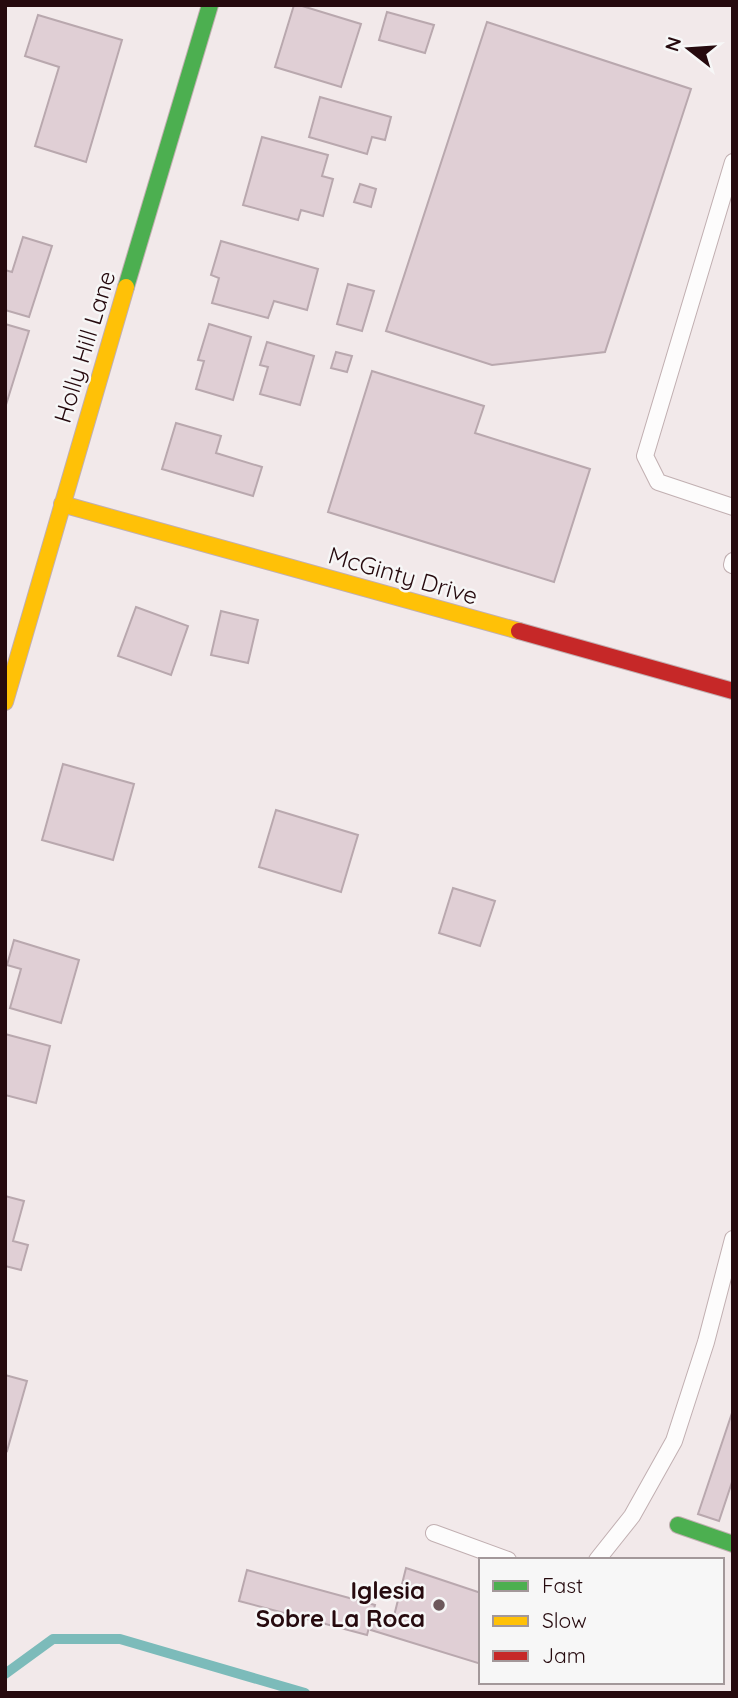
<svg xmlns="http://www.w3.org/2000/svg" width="738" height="1698" font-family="Quicksand,sans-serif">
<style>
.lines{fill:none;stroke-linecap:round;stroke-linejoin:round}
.stream{stroke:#7cbbba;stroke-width:10}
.building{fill:#e0cfd5;stroke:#b9a8ae;stroke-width:2}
.lane-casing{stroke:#c1afb1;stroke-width:18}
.fast-casing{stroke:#c1afb1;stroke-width:18}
.slow-casing{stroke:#c1afb1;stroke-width:18}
.jam-casing{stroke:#c1afb1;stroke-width:18}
.lane{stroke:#fdfcfc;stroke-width:16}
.fast{stroke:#4caf50;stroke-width:16}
.slow{stroke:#ffc107;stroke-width:16}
.jam{stroke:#c62828;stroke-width:16}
.poi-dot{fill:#6d585b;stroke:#f7f7f7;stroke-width:2.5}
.labels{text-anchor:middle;stroke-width:5;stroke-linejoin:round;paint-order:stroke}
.street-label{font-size:24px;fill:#260a0e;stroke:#f7f7f7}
.poi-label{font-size:24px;font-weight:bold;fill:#260a0e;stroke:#f7f7f7;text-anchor:end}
</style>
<rect width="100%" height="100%" fill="#f2e9ea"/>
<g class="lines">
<polyline class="stream" points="5,1674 53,1639 120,1639 305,1693"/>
</g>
<g class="building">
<polygon points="294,5 299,5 361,24 341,87 275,67"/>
<polygon points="387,12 434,25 425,53 379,40"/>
<polygon points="38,15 122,40 86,162 35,146 59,67 25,56"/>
<polygon points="487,22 691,89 605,352 492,365 386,331"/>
<polygon points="320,97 391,117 385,140 372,137 367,154 309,137"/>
<polygon points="262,137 328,155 322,176 333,179 323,216 301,210 298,220 243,205"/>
<polygon points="360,184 376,189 371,207 354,202"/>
<polygon points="23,237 52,246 29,317 5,310 5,270 12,272"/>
<polygon points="221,241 318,269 307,310 274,301 268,318 212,303 219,278 211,275"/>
<polygon points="348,284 374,291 362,331 337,324"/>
<polygon points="5,324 29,331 5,408"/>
<polygon points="209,324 251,337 233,400 196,389 204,361 198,360"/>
<polygon points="267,342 314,356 300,405 260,394 268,367 260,365"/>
<polygon points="336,352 352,356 347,372 331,368"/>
<polygon points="372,371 484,406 475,433 590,469 554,582 328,512"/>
<polygon points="176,423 221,436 216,453 262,467 253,496 162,469"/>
<polygon points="136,607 188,626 171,675 118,656"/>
<polygon points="221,611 258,620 248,663 211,655"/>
<polygon points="63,764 134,784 113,860 42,840"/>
<polygon points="276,810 358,835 341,892 259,867"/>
<polygon points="453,888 495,901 480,946 439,933"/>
<polygon points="14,940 79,960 61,1023 10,1008 21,969 7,965"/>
<polygon points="5,1034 50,1046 36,1103 5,1095"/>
<polygon points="5,1196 24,1201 13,1241 28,1245 21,1270 5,1266"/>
<polygon points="5,1375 27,1381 7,1451 5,1450"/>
<polygon points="733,1410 733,1479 719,1521 698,1514"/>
<polygon points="406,1568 481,1593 481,1664 371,1630 375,1616 393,1620"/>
<polygon points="247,1570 375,1605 367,1635 239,1601"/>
</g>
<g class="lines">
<defs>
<g id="lane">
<polyline points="733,162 645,456 658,482 733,507"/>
<polyline points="732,565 733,561"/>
<polyline points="434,1533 508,1560"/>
<polyline points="597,1560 632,1516 674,1441 706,1342 733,1239"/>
</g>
<g id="fast">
<polyline points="126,287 210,5"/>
<polyline points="678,1525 733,1544"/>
</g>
<g id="slow">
<polyline points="62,504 519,631"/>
<polyline points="5,702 126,287"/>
</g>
<polyline id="jam" points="519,631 733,691"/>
</defs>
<use href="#lane" class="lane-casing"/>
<use href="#fast" class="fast-casing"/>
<use href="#slow" class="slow-casing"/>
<use href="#jam" class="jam-casing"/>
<use href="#lane" class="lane"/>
<use href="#fast" class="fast"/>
<use href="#slow" class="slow"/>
<use href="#jam" class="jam"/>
</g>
<circle class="poi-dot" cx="439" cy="1605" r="7"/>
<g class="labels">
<g class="street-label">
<text transform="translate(85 347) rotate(-73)" y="8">Holly Hill Lane</text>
<text transform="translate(403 576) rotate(16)" y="8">McGinty Drive</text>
</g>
<g class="poi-label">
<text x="425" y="1599">Iglesia<tspan x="425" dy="28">Sobre La Roca</tspan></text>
</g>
</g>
<rect width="738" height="1698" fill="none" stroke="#260a0e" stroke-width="14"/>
<rect x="479" y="1558" width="245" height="126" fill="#f7f7f7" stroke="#a3989a" stroke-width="2"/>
<rect x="493" y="1581" width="35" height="10" fill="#4caf50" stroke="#a3989a" stroke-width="2"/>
<text x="542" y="1593" font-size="21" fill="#260a0e">Fast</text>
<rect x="493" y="1616" width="35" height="10" fill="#ffc107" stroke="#a3989a" stroke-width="2"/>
<text x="542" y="1628" font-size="21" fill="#260a0e">Slow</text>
<rect x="493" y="1651" width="35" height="10" fill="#c62828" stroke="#a3989a" stroke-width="2"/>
<text x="542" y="1663" font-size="21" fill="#260a0e">Jam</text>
<g transform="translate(689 49) rotate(287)" stroke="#f7f7f7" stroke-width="5" paint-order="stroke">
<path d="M0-5L12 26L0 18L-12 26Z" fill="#260a0e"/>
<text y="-10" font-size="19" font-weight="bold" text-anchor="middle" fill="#260a0e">N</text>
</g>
</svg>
